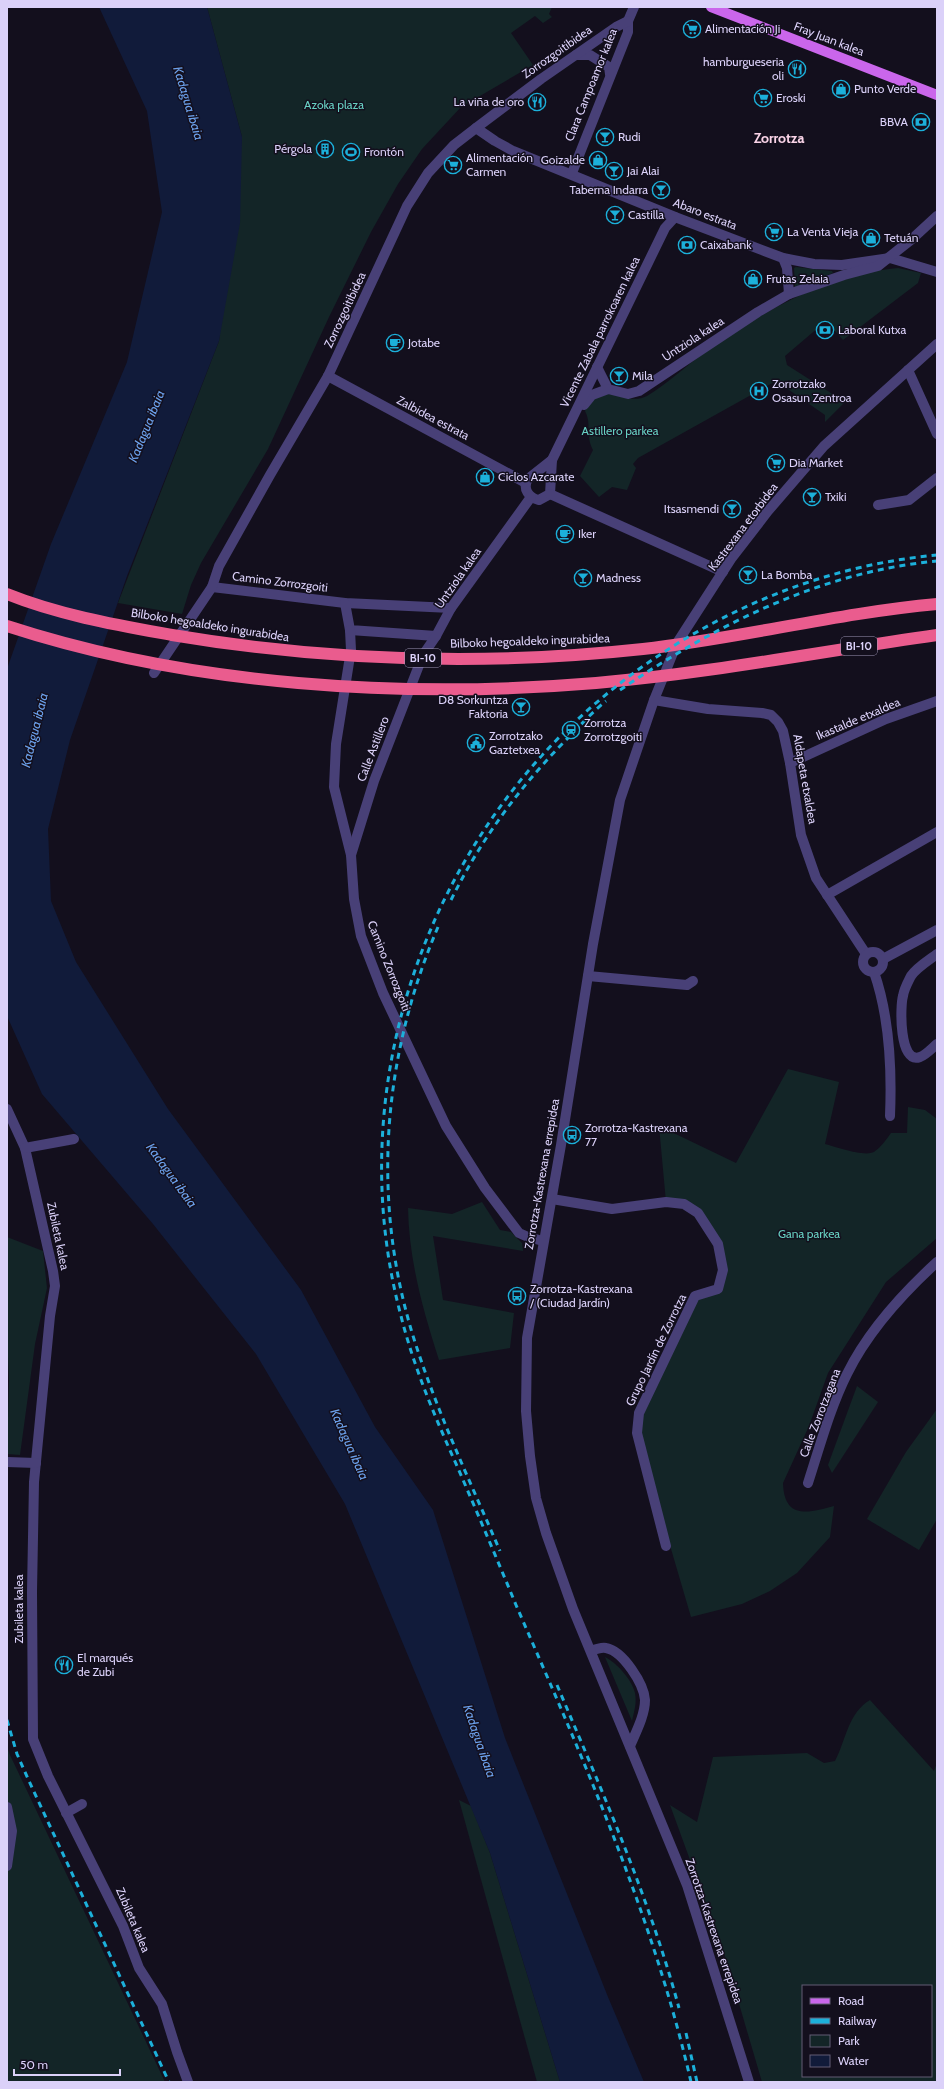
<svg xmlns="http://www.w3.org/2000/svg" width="944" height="2089" font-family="Cabin,sans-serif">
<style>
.green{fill:#132527;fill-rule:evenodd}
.water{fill:#111b3a}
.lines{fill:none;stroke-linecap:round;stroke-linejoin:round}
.minor{stroke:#484077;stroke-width:10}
.major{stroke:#ca66eb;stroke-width:10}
.highway{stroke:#ea5c8e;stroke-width:12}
.rail{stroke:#1cb0da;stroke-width:3;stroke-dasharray:6 5;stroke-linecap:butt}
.labels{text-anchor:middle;stroke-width:3;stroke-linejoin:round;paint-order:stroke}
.shield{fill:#130f1d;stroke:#9f97b7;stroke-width:1}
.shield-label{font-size:11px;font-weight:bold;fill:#dbd1f9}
.poi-label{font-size:12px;fill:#dbd1f9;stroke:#130f1d;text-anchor:start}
.street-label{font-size:12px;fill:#dbd1f9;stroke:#130f1d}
.park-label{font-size:12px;fill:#67cfc2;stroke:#130f1d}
.water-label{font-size:13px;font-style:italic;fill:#6ca1ec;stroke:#130f1d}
.quarter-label{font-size:14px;font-weight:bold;fill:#f9d3e7;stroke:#130f1d}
</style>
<rect width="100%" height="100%" fill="#130f1d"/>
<g class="green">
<polygon points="207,7 552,7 549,14 552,17 543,23 535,16 511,33 533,65 461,107 422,149 398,184 371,232 329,317 268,449 201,563 191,585 182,614 118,603 219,341 242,137"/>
<polygon points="796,267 832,271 833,273 795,287 794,268"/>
<path d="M898,268L921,273L918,283L843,340L826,321L785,356L787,365L845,402L825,422V415L776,381L638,458L633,464L636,468L627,490L612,487L599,497L580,476L593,450C585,435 592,424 585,411L589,402C594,399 603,393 608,394C622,395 633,403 647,396C667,384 686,366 705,352C761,312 828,274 898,268Z"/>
<path d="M788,1069L839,1082L825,1144C836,1147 864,1157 874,1152C881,1147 886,1140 891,1133H907L908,1107L925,1110L937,1119V1238L886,1282L828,1373L809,1426L783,1483C784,1520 809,1513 834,1506L830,1537L797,1573L770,1591L742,1604L691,1617L637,1433L639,1413L695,1296L718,1289L723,1270L718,1244L698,1214L666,1202L659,1126L736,1163Z"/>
<path d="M482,1202L500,1230L511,1232L522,1243L523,1251L433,1236L443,1300L514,1313L510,1348L439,1360C423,1310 409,1261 408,1208L452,1214Z"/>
<polygon points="7,1237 43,1251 47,1288 35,1344 20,1455 7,1454 9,1381 7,1333"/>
<polygon points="857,1386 878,1402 832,1473 828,1465"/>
<polygon points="937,1409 937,1519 919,1550 867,1519 906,1452"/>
<path d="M605,1657C617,1663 632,1680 635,1693C637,1703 634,1712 632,1721Z"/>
<path d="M870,1700L934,1771L937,1763V2082H762L725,1956L670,1805L697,1822L713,1757L807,1753L824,1763L835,1761C846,1740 848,1713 870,1700ZM803,1986H931V2076H803Z"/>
<polygon points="7,1746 10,1755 165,2082 7,2082"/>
<polygon points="459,1800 471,1806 490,1853 560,2082 537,2082"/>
</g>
<polygon class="water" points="99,7 207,7 242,137 240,223 219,341 127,576 70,740 48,829 51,901 76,962 168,1109 301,1290 375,1427 433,1510 505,1738 608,1997 644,2082 560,2082 490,1853 345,1504 256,1354 153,1224 42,1094 7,1016 7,669 51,544 127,362 162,212 147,111"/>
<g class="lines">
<g class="minor">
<polyline points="576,55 590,55 609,67 610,74"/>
<polyline points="476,128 495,141 513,151 675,217 783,258 814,264 842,265 890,258 937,272"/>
<polyline points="572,173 628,32 628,21 634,7"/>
<polyline points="783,258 787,268 789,294"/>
<polyline points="597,367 608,389 628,394 639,391 758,312 789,294 844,275 878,266 912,239 937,216"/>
<polyline points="908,370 937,434"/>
<polyline points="328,376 526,483"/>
<polyline points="584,405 592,395 608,389"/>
<polyline points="552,460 665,228 675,217"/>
<path d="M552,460L550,494L539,500C529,498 522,489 528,479Z"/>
<polyline points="550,494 723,572"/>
<polyline points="878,505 909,500 937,478"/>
<polyline points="212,587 345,603 451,608"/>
<polyline points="345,603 350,630 436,636"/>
<polyline points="350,630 351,650 336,744 334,787 351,855 354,899 361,936 383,993 446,1126 485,1188 519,1233 528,1237 543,1241"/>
<polyline points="154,673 212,587 219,566 270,475 328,376 407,206 428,173 454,145 476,128 541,79 616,27 628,21"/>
<polyline points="654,700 708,709 762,713 771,715 778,722 783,731 790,763 801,835 816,878 866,954"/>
<polyline points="790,763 886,719 937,701"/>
<polyline points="351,855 374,781 423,655 436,636 451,608 531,497"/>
<polyline points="827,895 937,832"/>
<circle cx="873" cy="962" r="10"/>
<path d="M937,954C929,960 916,968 911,976C908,982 904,989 903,996C900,1006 899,1065 920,1057C926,1055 932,1048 937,1044"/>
<polyline points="883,959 937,930"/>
<path d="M874,972C890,1018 892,1068 890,1116"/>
<polyline points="588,976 687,985 693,981"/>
<polyline points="7,1109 25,1148 53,1271 55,1286 50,1316 34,1482 32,1592 33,1739 48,1776 123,1926 139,1968 162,2004 177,2052 188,2082"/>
<polyline points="25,1148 74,1139"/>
<polyline points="552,1199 612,1209 666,1202 684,1204 698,1213 718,1244 723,1270 718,1289 695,1296 639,1413 637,1433 666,1546"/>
<polyline points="7,1462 36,1463"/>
<path d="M808,1483C820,1446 830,1408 847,1374C868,1331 902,1294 937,1262"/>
<path d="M591,1651C596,1649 601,1647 606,1648C623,1651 644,1684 645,1700C645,1715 636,1732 630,1746"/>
<polyline points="7,1807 12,1831 7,1866"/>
<polyline points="66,1813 82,1804"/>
<polyline points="749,2082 687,1885 573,1609 546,1533 536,1498 530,1456 526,1411 527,1338 561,1145 593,944 620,800 654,700 677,643 731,559 768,511 824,446 937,344"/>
</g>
<polyline class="major" points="711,7 937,95"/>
<g class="highway">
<path d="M7,594C59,615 117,625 172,635C327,661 486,666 643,649C741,638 838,613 937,604"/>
<path d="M7,626C191,686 403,699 596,683C710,673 824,651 937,635"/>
</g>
<g class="rail">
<path d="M620,690C716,625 820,572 937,561"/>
<path d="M451,900C480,841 518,789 564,742C578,728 591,713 606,701"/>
<path d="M438,927C382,1058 371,1202 414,1339C437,1412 470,1481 500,1551"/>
<path d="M557,1685C602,1791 649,1897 679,2008"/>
<polyline points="7,1720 17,1754 29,1781 169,2082"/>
<polyline points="686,2033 697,2082"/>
<path d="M691,2082C653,1916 584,1761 516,1605C497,1559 477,1512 457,1466C435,1417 414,1368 401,1316C349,1122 404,912 536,762C637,648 784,569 937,555"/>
</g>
</g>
<defs>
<symbol id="supermarket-ring" viewBox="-11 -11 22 22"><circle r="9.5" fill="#130f1d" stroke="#1cb0da" stroke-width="1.5"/><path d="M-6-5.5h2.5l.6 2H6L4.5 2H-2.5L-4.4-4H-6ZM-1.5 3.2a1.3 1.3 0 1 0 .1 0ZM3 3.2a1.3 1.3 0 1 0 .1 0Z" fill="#1cb0da"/></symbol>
<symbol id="restaurant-ring" viewBox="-11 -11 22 22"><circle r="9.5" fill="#130f1d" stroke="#1cb0da" stroke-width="1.5"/><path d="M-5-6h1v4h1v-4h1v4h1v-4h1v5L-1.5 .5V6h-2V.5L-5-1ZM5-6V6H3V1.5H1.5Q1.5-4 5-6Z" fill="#1cb0da"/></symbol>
<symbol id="shop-ring" viewBox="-11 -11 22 22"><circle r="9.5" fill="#130f1d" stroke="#1cb0da" stroke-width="1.5"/><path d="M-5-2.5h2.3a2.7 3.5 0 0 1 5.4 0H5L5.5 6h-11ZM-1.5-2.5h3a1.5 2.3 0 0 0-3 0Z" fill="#1cb0da"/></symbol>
<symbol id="bank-ring" viewBox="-11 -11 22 22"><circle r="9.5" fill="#130f1d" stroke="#1cb0da" stroke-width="1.5"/><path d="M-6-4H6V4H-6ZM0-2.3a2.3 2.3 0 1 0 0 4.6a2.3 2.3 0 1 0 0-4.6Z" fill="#1cb0da"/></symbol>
<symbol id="bar-ring" viewBox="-11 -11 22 22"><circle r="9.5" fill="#130f1d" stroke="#1cb0da" stroke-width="1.5"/><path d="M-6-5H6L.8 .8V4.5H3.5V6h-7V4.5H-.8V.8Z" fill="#1cb0da"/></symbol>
<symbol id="building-ring" viewBox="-11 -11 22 22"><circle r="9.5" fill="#130f1d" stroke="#1cb0da" stroke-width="1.5"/><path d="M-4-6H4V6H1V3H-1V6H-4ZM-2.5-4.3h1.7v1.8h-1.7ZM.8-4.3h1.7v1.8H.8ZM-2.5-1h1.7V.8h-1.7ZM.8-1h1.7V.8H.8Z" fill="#1cb0da"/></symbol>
<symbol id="stadium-ring" viewBox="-11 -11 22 22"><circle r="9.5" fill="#130f1d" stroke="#1cb0da" stroke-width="1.5"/><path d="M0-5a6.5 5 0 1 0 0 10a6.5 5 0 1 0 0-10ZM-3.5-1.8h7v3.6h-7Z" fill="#1cb0da"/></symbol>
<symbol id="cafe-ring" viewBox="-11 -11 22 22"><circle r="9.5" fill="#130f1d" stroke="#1cb0da" stroke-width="1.5"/><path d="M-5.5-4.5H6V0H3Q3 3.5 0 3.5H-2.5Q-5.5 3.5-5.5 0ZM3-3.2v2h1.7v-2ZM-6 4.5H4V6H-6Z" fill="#1cb0da"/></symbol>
<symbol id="hospital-ring" viewBox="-11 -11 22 22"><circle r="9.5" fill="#130f1d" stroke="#1cb0da" stroke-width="1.5"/><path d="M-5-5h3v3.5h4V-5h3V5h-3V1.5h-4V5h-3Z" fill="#1cb0da"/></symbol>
<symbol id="station-ring" viewBox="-11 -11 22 22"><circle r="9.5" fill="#130f1d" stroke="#1cb0da" stroke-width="1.5"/><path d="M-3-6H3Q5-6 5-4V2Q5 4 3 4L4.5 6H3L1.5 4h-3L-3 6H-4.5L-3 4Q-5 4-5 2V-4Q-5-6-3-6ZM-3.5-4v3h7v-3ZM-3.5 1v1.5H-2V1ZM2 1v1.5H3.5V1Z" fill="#1cb0da"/></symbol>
<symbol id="civic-ring" viewBox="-11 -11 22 22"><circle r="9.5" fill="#130f1d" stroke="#1cb0da" stroke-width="1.5"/><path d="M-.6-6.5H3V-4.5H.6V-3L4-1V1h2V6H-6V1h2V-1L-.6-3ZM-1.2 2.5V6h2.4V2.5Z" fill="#1cb0da"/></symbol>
<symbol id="bus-ring" viewBox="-11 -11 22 22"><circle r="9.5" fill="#130f1d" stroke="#1cb0da" stroke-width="1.5"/><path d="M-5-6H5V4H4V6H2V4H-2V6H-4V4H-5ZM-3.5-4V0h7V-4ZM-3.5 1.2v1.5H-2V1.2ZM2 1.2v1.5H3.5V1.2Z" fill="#1cb0da"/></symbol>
</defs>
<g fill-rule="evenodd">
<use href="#supermarket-ring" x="682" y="19" width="20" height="20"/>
<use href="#restaurant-ring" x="787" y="59" width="20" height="20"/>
<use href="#shop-ring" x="831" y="79" width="20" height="20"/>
<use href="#supermarket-ring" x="753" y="88" width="20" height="20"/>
<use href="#restaurant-ring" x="527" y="92" width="20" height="20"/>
<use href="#bank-ring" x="911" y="112" width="20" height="20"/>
<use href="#bar-ring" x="595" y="127" width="20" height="20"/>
<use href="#building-ring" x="315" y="139" width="20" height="20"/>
<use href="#stadium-ring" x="341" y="142" width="20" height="20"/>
<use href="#shop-ring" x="588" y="150" width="20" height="20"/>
<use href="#supermarket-ring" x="443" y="155" width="20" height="20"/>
<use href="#bar-ring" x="604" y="161" width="20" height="20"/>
<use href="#bar-ring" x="651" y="180" width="20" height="20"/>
<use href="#bar-ring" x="605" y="205" width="20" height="20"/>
<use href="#supermarket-ring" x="764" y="222" width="20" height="20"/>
<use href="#shop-ring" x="861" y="228" width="20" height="20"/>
<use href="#bank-ring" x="677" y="235" width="20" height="20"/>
<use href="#shop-ring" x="743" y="269" width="20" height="20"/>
<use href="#bank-ring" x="815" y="320" width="20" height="20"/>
<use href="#cafe-ring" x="385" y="333" width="20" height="20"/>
<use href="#bar-ring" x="609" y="366" width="20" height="20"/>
<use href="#hospital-ring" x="749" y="381" width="20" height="20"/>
<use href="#supermarket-ring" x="766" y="453" width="20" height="20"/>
<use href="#shop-ring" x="475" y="467" width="20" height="20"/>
<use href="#bar-ring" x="802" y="487" width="20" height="20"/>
<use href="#bar-ring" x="722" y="499" width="20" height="20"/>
<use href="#cafe-ring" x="555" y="524" width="20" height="20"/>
<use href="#bar-ring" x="738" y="565" width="20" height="20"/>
<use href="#bar-ring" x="573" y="568" width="20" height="20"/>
<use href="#bar-ring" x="511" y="697" width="20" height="20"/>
<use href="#station-ring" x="561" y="720" width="20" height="20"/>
<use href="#civic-ring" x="466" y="733" width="20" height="20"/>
<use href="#bus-ring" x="562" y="1125" width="20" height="20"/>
<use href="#bus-ring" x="507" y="1286" width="20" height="20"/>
<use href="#restaurant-ring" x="54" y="1655" width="20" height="20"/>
</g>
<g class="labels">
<g class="shield">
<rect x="841" y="637" width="36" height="18" rx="3"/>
<rect x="405" y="649" width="36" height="18" rx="3"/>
</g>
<g class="shield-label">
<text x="859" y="650">BI-10</text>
<text x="423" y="662">BI-10</text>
</g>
<g class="poi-label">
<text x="705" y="33">Alimentación Ji</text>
<text x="784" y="66" text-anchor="end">hamburgueseria<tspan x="784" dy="14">oli</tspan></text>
<text x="854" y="93">Punto Verde</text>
<text x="776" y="102">Eroski</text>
<text x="524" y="106" text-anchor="end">La viña de oro</text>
<text x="908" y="126" text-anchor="end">BBVA</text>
<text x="618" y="141">Rudi</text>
<text x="312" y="153" text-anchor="end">Pérgola</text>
<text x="364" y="156">Frontón</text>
<text x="466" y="162">Alimentación<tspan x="466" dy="14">Carmen</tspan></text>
<text x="585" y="164" text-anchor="end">Goizalde</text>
<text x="627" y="175">Jai Alai</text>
<text x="648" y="194" text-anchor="end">Taberna Indarra</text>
<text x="628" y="219">Castilla</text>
<text x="787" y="236">La Venta Vieja</text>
<text x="884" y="242">Tetuán</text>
<text x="700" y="249">Caixabank</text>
<text x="766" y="283">Frutas Zelaia</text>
<text x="838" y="334">Laboral Kutxa</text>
<text x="408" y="347">Jotabe</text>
<text x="632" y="380">Mila</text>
<text x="772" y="388">Zorrotzako<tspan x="772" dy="14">Osasun Zentroa</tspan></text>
<text x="789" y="467">Dia Market</text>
<text x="498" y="481">Ciclos Azcarate</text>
<text x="825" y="501">Txiki</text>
<text x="719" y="513" text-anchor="end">Itsasmendi</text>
<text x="578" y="538">Iker</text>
<text x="761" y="579">La Bomba</text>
<text x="596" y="582">Madness</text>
<text x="508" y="704" text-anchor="end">D8 Sorkuntza<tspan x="508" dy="14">Faktoria</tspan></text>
<text x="584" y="727">Zorrotza<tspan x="584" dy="14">Zorrotzgoiti</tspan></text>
<text x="489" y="740">Zorrotzako<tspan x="489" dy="14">Gaztetxea</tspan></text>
<text x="585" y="1132">Zorrotza-Kastrexana<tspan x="585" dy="14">77</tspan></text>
<text x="530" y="1293">Zorrotza-Kastrexana<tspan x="530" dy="14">/ (Ciudad Jardín)</tspan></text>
<text x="77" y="1662">El marqués<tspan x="77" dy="14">de Zubi</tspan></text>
</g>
<g class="street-label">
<text transform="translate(829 39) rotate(21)" y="4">Fray Juan kalea</text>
<text transform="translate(557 52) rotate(-35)" y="4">Zorrozgoitibidea</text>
<text transform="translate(591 85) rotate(-68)" y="4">Clara Campoamor kalea</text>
<text transform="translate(705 214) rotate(21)" y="4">Abaro estrata</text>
<text transform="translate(345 310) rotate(-65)" y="4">Zorrozgoitibidea</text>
<text transform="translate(600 332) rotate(-64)" y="4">Vicente Zabala parrokoaren kalea</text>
<text transform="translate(693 339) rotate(-33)" y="4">Untziola kalea</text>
<text transform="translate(433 418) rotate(28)" y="4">Zalbidea estrata</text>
<text transform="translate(743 527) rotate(-53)" y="4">Kastrexana etorbidea</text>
<text transform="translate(458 578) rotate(-55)" y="4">Untziola kalea</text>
<text transform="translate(280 582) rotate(7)" y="4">Camino Zorrozgoiti</text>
<text transform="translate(210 625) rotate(9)" y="4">Bilboko hegoaldeko ingurabidea</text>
<text transform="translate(530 641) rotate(-2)" y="4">Bilboko hegoaldeko ingurabidea</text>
<text transform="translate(858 719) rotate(-23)" y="4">Ikastalde etxaldea</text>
<text transform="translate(373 749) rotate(-69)" y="4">Calle Astillero</text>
<text transform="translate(805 779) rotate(80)" y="4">Aldapeta etxaldea</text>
<text transform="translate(389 966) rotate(68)" y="4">Camino Zorrozgoiti</text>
<text transform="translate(542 1174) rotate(-80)" y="4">Zorrotza-Kastrexana errepidea</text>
<text transform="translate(58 1236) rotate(78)" y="4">Zubileta kalea</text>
<text transform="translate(656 1350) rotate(-64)" y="4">Grupo Jardín de Zorrotza</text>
<text transform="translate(820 1413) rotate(-69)" y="4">Calle Zorrotzagana</text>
<text transform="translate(19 1609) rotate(-90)" y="4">Zubileta kalea</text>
<text transform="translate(133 1920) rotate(67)" y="4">Zubileta kalea</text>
<text transform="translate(714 1931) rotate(71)" y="4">Zorrotza-Kastrexana errepidea</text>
</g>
<g class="park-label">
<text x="334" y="109">Azoka plaza</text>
<text x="620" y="435">Astillero parkea</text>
<text x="809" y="1238">Gana parkea</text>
</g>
<g class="water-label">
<text transform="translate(189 103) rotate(73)" y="5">Kadagua ibaia</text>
<text transform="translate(146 426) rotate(-68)" y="5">Kadagua ibaia</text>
<text transform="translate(34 730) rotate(-76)" y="5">Kadagua ibaia</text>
<text transform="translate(172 1175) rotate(54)" y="5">Kadagua ibaia</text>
<text transform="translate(350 1444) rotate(66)" y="5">Kadagua ibaia</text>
<text transform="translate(480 1741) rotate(71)" y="5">Kadagua ibaia</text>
</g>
<g class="quarter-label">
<text x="779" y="143">Zorrotza</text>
</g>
</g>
<rect width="944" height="2089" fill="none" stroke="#dbd1f9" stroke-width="16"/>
<rect x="802" y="1985" width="130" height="92" fill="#130f1d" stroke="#635d75"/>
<rect x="810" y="1998" width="20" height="6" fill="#ca66eb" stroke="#635d75"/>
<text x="838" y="2005" font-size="12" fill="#dbd1f9">Road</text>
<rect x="810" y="2018" width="20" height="6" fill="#1cb0da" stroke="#635d75"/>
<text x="838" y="2025" font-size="12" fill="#dbd1f9">Railway</text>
<rect x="810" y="2035" width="20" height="12" fill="#132527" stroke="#635d75"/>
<text x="838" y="2045" font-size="12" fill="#dbd1f9">Park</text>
<rect x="810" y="2055" width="20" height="12" fill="#111b3a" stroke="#635d75"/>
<text x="838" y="2065" font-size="12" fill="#dbd1f9">Water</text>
<path d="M14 2069v6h106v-6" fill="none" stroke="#dbd1f9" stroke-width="2"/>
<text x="20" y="2069" font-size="12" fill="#dbd1f9" stroke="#130f1d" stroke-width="3" paint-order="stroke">50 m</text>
</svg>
